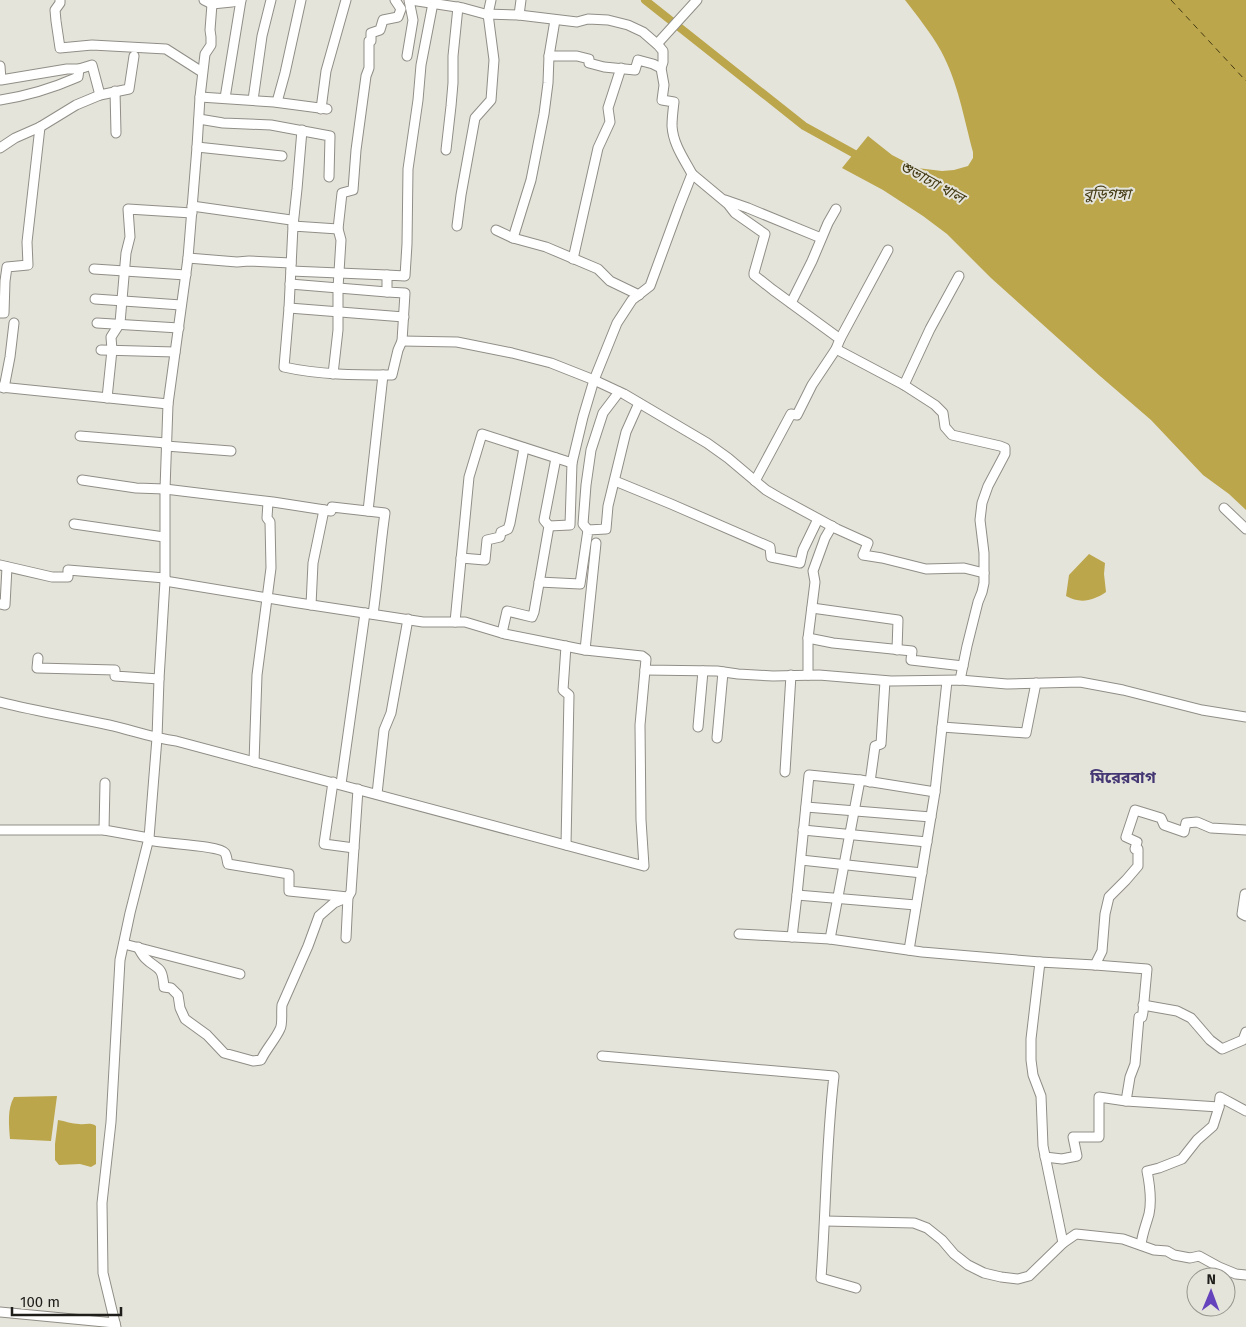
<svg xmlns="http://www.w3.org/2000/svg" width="1246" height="1327" font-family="'Fira Sans','Noto Sans Bengali',sans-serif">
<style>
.water{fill:#bba64b}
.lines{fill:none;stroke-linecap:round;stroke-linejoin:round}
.canal{stroke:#bba64b;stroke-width:8}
.ferry{stroke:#433a13;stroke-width:1;stroke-dasharray:6 5;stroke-linecap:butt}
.minor-casing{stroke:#908e86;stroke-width:11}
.minor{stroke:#fff;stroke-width:9}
.labels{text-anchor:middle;stroke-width:4;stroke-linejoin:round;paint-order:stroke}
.water-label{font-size:15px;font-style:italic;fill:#433a13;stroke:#e5e4db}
.quarter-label{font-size:16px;font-weight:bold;fill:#443774;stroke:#e5e4db}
</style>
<rect width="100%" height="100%" fill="#e5e4db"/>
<g class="water">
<path d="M905,0H1246V510L1229,494L1203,475L1151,420L1100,376L991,278L947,234L923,216L883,190L842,168L868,136L892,155L917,168L942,171L954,170L968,166L973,158V152C964,119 958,82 941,51C931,33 918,17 905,0Z"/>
<path d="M1089,554L1105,563L1104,574L1106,592C1093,601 1080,604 1066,596L1069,575Z"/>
<path d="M57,1096L51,1141L10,1139C9,1125 7,1109 14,1097Z"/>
<path d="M58,1120C65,1121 72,1124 79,1124C86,1125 90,1122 96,1126V1164L91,1167L80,1164L59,1165L55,1160V1144Z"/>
</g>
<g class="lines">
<polyline class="canal" points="645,0 804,126 862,158"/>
<polyline class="ferry" points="1171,0 1246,81"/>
<defs>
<g id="minor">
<polyline points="60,0 60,3 55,10 56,21 60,48 92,45 166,49 202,72"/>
<polyline points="204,0 212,4 232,2 241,0"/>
<path d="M395,0L401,9L398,17L383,20L380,30L371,33V41H369V68L366,76L356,150L353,190L342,193L338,229L293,226L289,308L284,367C319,375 356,375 392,375L398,350L402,341L405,293L387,292V275L405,276L407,244L408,169L418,100L421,65L433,3"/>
<path d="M411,0L463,8L485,14L519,15L577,22L588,19L608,20L628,25L643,32L658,45L663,51V62L661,68L664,85L662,100L674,102C673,110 672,118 672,126C673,144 684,159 692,174L679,207L650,286L632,300L617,323L594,380L583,417L572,463L482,434L469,477L455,622"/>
<polyline points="519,15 521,0"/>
<polyline points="657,44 697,0"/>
<polyline points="407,56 413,20 409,0"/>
<polyline points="549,56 577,56 589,59 589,63 604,67 635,70 638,60 653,64 661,68"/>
<polyline points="0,66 1,80 67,69 79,69"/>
<polyline points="115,91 116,133"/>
<polyline points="200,97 274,102 327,109"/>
<polyline points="225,98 241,0"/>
<path d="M0,100C27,96 53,88 78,77L79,69L92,65L100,95"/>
<polyline points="253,100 262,36 271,0"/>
<polyline points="277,102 285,73 301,0"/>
<polyline points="321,109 326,71 346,0"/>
<polyline points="199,119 223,123 271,125 330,136 329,177"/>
<polyline points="197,147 282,156"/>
<polyline points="0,148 15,138 40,127 76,105 100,95 129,89 134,56"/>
<polyline points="446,150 451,106 453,83 453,56 458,7"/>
<polyline points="692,174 728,204 735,213 765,234 754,273 754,275 773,290 840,339 836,349 904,385 935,405 943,413 945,427 952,435 1000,446 1005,448 1005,454 988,486 982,503 980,520 984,553 984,583 982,592 978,602 967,646 960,680"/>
<polyline points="725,200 748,208 821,238"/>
<polyline points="192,206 291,220"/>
<polyline points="293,226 297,189 302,130"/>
<polyline points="457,226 461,195 475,118 491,100 494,60 488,14 491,0"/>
<polyline points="496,230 513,238 546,247 598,269 610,281 639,295"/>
<polyline points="513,238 531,180 544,114 548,83 549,56 555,20"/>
<polyline points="188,258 237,262 249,261 291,263"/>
<polyline points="573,259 598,148 610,122 608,108 621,68"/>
<polyline points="94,269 186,275"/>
<polyline points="291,271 387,275"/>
<polyline points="290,284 387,292"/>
<polyline points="95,299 181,305"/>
<polyline points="791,303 812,261 828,223 836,209"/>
<polyline points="289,308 404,317"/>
<polyline points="0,313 4,313 5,281 7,267 28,265 27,242 40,127"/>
<polyline points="97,323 179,328"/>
<polyline points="840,339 888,250"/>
<polyline points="402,341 457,342 512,353 551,363 594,380 624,394 707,443 728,458 766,490 778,497 837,529 868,543 863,555 882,558 926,569 964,568 984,573"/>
<polyline points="101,350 175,352"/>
<polyline points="333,374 338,330 338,288 341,240 338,229"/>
<polyline points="904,385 930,329 959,276"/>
<polyline points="0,387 168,404"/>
<polyline points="4,388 10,357 14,323"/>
<polyline points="107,398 112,350 111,337 120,323 126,253 130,237 128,209 192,213"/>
<polyline points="80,436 166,443"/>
<polyline points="166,446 231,451"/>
<path d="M82,480L136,488L165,489L273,502L331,511L332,507L385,513C380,547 378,580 373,614"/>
<polyline points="615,481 671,504 770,547 771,557 800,563 803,550 818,519"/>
<polyline points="755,481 791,414 797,415 812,385 836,349"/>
<polyline points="1224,508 1246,529"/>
<polyline points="368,511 383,375"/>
<polyline points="74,524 164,537"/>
<polyline points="549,526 570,525 572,463"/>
<polyline points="588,530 583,524 586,485 591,450 603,413 619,392"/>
<polyline points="461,558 485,560 487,540 500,537 501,532 508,529 510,523 524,448"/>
<polyline points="0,565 52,577 68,577 68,570 165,578"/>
<polyline points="165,581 292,602 423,622 465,622 505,634 585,650 642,656 646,659 645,670 717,671 738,674 773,676 819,675 891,681 960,680 1007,684 1080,682 1123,690 1202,710 1246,717"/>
<polyline points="539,582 580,584 588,530 606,529 608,506 626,432 639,403"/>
<polyline points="0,604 5,605 7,567"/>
<polyline points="311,605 313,563 324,510"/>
<polyline points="812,608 898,620 897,650"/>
<polyline points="502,633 507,611 532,617 534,612 549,526 544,520 556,458"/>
<polyline points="808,638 833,643 912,651 911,660 963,666"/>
<polyline points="585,650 596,543"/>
<polyline points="38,658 37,668 115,670 115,676 159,679"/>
<polyline points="808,675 808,638 815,582 813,571 825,538 832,526"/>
<path d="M0,702C36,711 72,717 109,725C132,730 152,738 176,741L644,866L641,820L640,725L645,670"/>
<polyline points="698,727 703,671"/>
<polyline points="942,727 1026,733 1036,683"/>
<polyline points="717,738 723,672"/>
<polyline points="254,762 257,675 271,568 270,522 267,518 268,502"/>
<polyline points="785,772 791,675"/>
<polyline points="333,782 324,844 354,848"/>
<polyline points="870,782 875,746 881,744 885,681"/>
<polyline points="341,784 365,613"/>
<polyline points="377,794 384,730 391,713 408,619"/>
<polyline points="806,807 931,817"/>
<polyline points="0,830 104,830 149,838"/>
<polyline points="104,830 105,783"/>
<polyline points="803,830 927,842"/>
<path d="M148,840C162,844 219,845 225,853C227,856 227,861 228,864L289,874V891L348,897L351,892L358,789"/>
<polyline points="566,845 569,695 563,690 566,646"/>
<polyline points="801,860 922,873"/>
<polyline points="1245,894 1242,914 1246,916"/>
<polyline points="797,895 916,905"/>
<polyline points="739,934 830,939 922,952 1040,962"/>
<polyline points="792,937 797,895 809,775 860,780"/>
<polyline points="830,939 860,780 935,792 947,681"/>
<polyline points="124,944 240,974"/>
<path d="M138,947C140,951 142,955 145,958C158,971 162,964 164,987L171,988L178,995L180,1008L185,1019L207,1035L224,1053L253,1061L261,1060C266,1049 275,1040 280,1029C283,1024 281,1012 282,1005L308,946L319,916L334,903L348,897L346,938"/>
<polyline points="909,950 935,792"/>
<polyline points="1095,965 1102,951 1105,914 1109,897 1126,880 1138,866 1138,849 1135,849 1137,842 1126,837 1135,810 1161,818 1164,825 1184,832 1186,823 1197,822 1211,828 1246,830"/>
<polyline points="1143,1005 1177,1011 1191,1018 1210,1040 1222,1049 1243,1040 1246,1032"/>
<path d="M602,1056L834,1076C826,1143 826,1211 821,1278L856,1288"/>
<polyline points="1045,1157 1062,1159 1077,1156 1073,1137 1099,1137 1099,1097 1126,1101"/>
<polyline points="825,1221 914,1223 927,1228 942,1240 954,1254 968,1265 984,1273 1001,1277 1018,1279 1029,1276 1063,1243 1076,1234 1123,1239 1154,1250 1167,1251 1174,1255 1190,1258 1199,1256 1219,1267 1236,1274 1246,1275"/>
<polyline points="1063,1243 1043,1146 1041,1096 1033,1075 1031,1060 1031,1039 1040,962 1095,965 1147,969 1143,1012 1142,1017 1139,1017 1135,1064 1130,1077 1126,1101 1219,1107"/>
<path d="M1141,1245C1142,1234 1146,1225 1149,1214C1152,1200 1150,1186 1147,1171L1159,1168L1182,1159L1197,1140L1213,1126L1219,1107L1220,1097L1246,1111"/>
<polyline points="0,1312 115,1323"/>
<polyline points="116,1327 103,1273 102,1203 111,1122 120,960 130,913 149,838 157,738 159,679 165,581 165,489 168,404 188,258 197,147 200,97 205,54 211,45 211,37 210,30 212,4"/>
</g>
</defs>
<use href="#minor" class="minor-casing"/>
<use href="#minor" class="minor"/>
</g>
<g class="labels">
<g class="water-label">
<text transform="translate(932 182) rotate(29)" y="5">শুভাঢ্যা খাল</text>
<text x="1107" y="199">বুড়িগঙ্গা</text>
</g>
<g class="quarter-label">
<text x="1123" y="783">মিরেরবাগ</text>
</g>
</g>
<g transform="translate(1211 1292) rotate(1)"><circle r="24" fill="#e5e4db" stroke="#96958e"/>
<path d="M0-4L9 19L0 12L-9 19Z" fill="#6443bc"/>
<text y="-8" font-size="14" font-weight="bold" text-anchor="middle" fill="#1f1e1b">N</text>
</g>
<path d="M12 1307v8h109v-8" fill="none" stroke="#1f1e1b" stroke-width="2.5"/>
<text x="20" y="1307" font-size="15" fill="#1f1e1b" stroke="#e5e4db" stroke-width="4" paint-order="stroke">100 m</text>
</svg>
